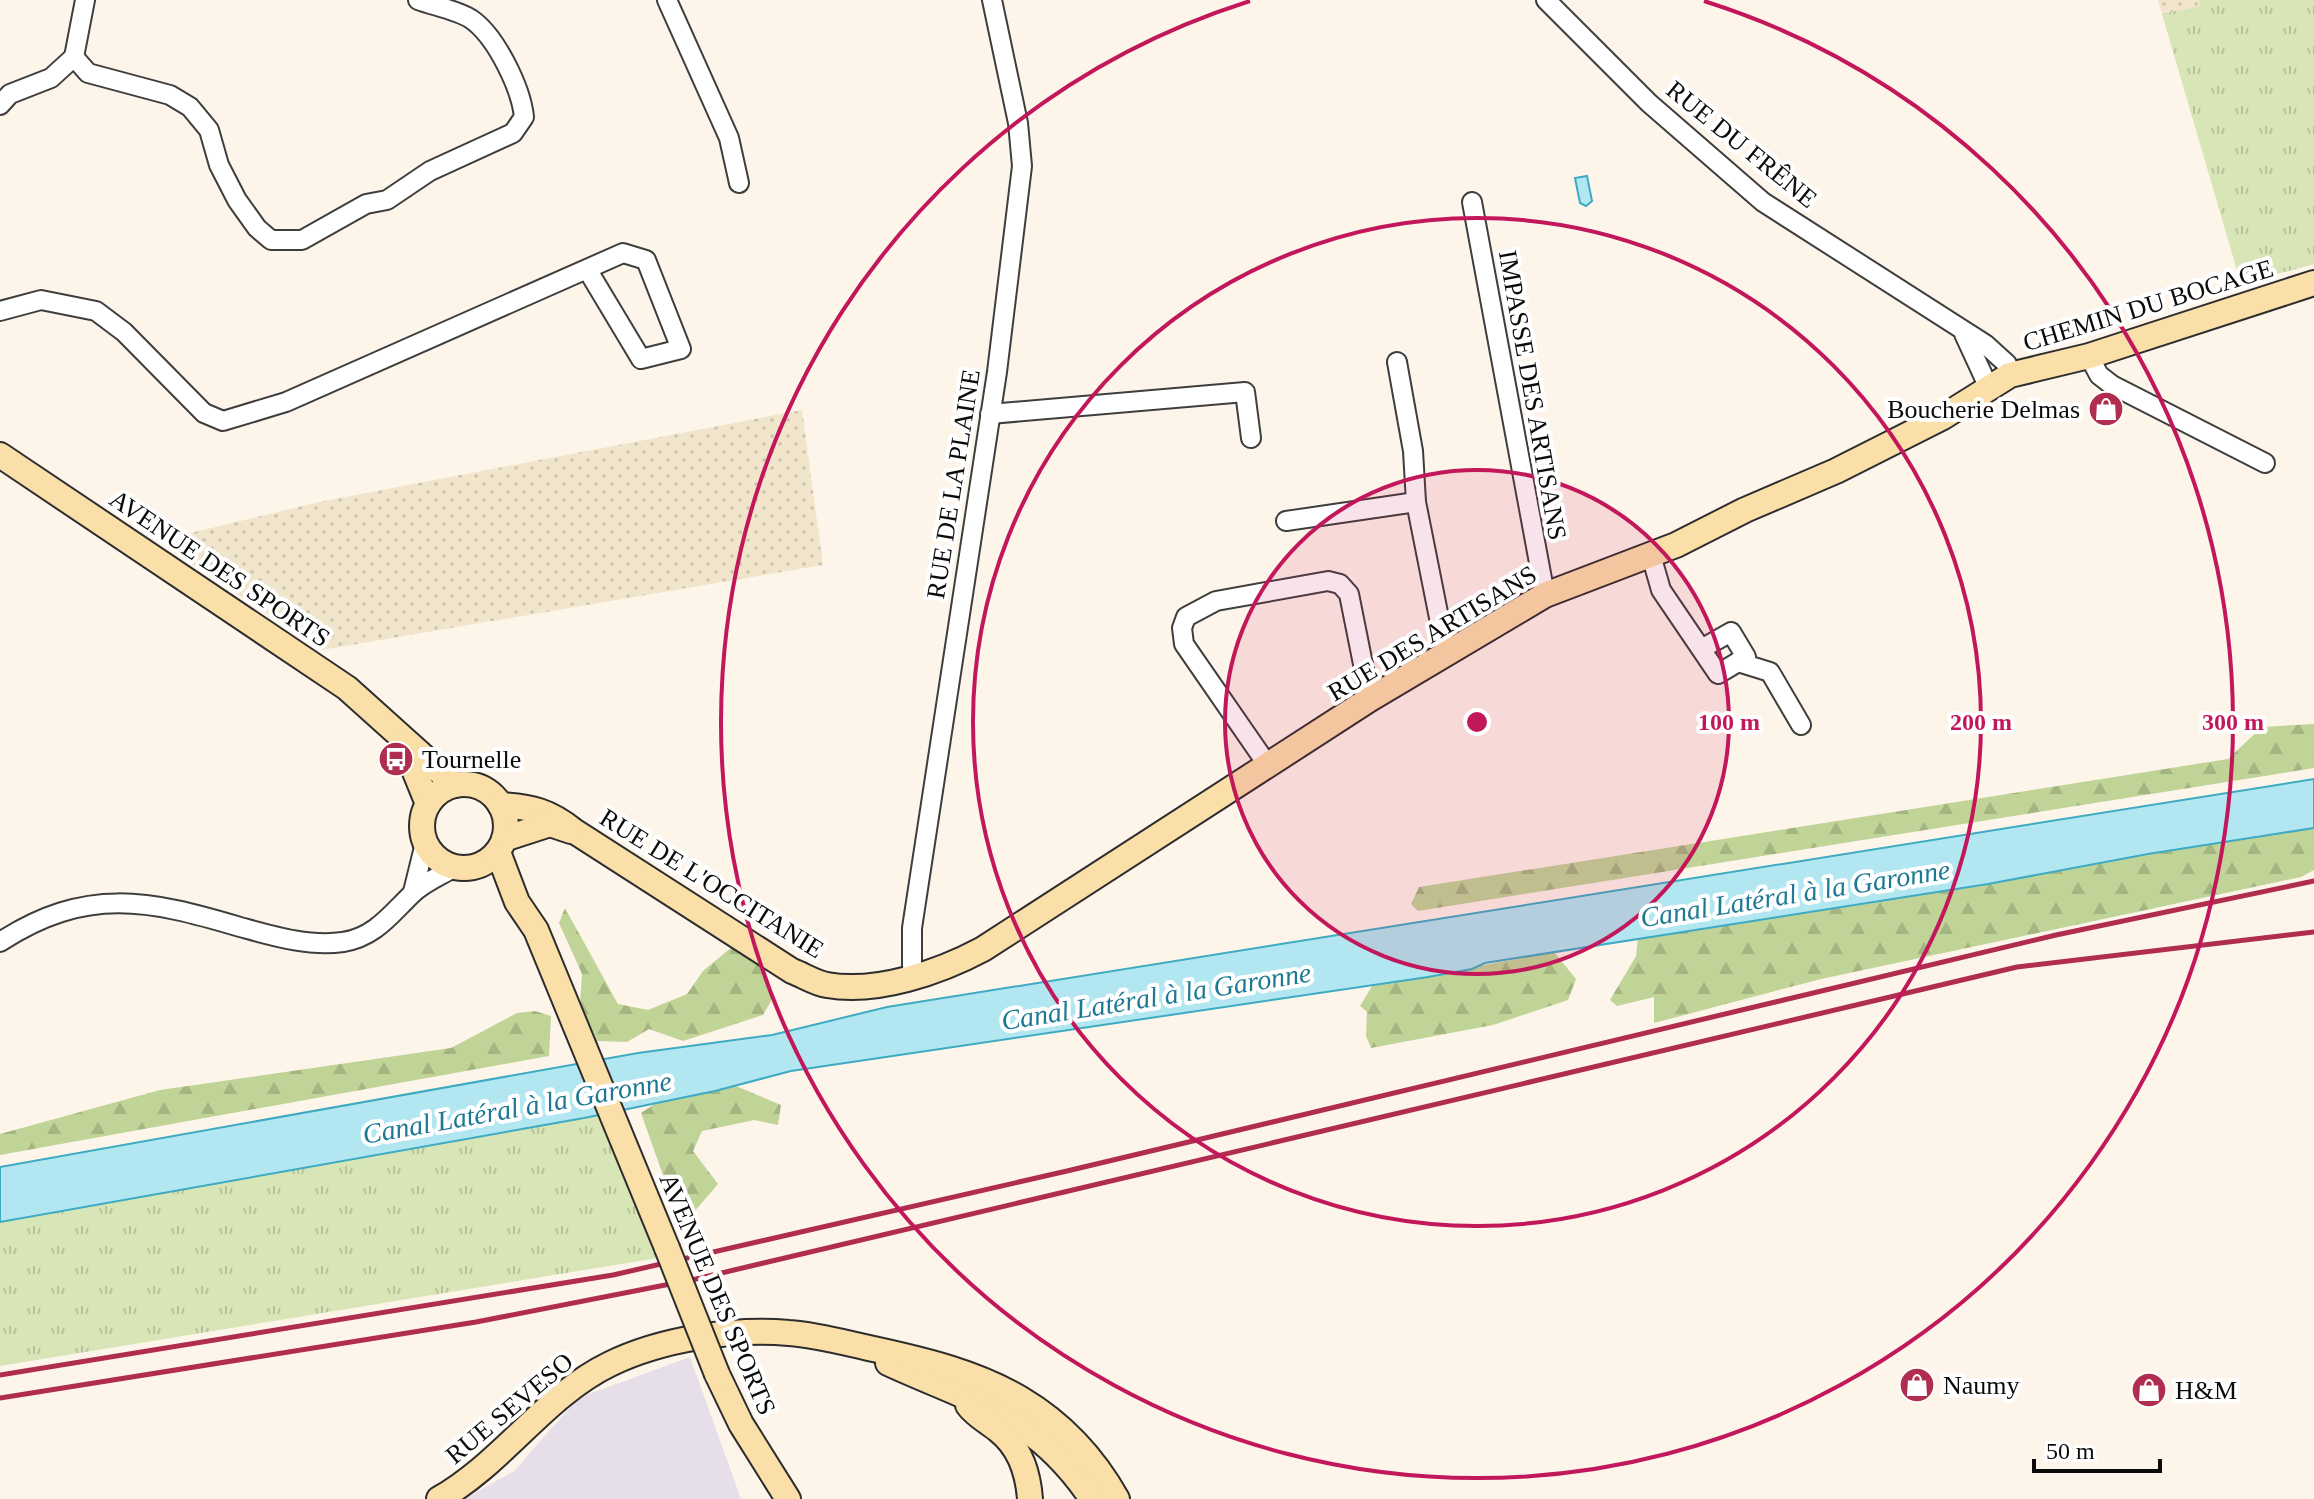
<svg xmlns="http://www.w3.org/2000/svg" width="2314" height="1499" font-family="'Times New Roman',serif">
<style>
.industrial{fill:#e6dfe9}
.farmland{fill:url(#farmland-dots)}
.grass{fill:url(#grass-tufts)}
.forest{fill:url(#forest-firs)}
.water{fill:#b2e7f1;stroke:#3eabc3;stroke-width:2}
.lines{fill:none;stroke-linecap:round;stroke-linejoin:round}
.street-casing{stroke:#3e3e3e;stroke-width:22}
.secondary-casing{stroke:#2d2d2d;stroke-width:28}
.street{stroke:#fff;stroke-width:18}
.secondary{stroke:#fadfa9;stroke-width:24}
.rail{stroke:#b02d4f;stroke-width:5}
.secondary-bridge-casing{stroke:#2d2d2d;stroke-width:28;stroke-linecap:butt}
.secondary-bridge{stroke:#fadfa9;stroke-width:24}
.ring{fill:none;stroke:#c2185b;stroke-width:4}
.labels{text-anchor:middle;stroke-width:8;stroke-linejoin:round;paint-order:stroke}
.street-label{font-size:26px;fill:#0b0b0b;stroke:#fff}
.poi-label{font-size:26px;fill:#0b0b0b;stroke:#fff;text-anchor:start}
.water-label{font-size:28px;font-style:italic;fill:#1d7993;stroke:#fff}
.centre{fill:#c2185b;stroke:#fff;stroke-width:4}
.ring-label{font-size:24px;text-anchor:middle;font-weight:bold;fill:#c2185b;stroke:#fff;stroke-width:8;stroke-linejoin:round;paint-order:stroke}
</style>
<defs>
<pattern id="farmland-dots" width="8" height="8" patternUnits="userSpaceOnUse" patternTransform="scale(2)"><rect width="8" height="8" fill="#f1e6cc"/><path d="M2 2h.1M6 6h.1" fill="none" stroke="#cdc4ae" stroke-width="1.8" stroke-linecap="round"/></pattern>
<pattern id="grass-tufts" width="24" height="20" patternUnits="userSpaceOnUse" patternTransform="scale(2)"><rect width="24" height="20" fill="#d8e5b6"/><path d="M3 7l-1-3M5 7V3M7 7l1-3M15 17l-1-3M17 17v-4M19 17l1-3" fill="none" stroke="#b8c39b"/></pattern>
<pattern id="forest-firs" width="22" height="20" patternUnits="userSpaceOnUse" patternTransform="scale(2)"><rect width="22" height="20" fill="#c0d497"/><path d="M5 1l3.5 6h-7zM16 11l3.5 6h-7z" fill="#a4b581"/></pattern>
</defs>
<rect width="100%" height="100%" fill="#fef5ea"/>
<polygon class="industrial" points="690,1357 741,1499 464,1499 514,1471 578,1398"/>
<g class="farmland">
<polygon points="2158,0 2199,0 2201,6 2162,14"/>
<polygon points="802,410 823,565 322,650 170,550 182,535 319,502"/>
</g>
<g class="grass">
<polygon points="2199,0 2314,0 2314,264 2241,284 2162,14 2200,6"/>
<polygon points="611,1111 670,1256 0,1366 0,1222"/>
</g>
<g class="forest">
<polygon points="2314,724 2314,768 1418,911 1411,904 1419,887 2228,759 2262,727"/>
<path d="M2314,828V870L2301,877L1821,979L1654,1023V997L1617,1006L1610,1000L1636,956L1638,938C1864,905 2088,863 2314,828Z"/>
<polygon points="565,908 618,1004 648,1010 687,994 703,971 732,947 759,964 773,998 763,1015 683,1041 649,1029 627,1042 597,1041 580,1004 582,974 559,923"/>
<polygon points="1554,952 1576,979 1568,1000 1493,1025 1371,1048 1366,1036 1367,1012 1360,1006 1372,986"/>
<polygon points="535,1011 551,1016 549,1056 0,1155 0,1134 160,1090 451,1048 517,1013"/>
<polygon points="736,1086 781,1105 778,1125 754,1120 702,1131 693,1151 718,1184 693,1213 670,1195 641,1113 656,1103"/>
</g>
<g class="water">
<polygon points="1587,176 1592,201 1586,206 1580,203 1575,178"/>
<polygon points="2314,779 2314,828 2148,854 1988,884 1485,963 1472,969 1428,977 791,1071 715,1091 584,1118 0,1222 0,1167 638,1053 772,1035 887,1007"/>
</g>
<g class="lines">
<defs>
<g id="street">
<polyline points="667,0 729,138 739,183"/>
<polyline points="1546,0 1649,103 1763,202 1985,344 2007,364 2010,375"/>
<path d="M74,57L88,73L170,95L190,107L209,130L219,165L237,200L257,228L271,240H302L366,204L387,200L430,171L513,133L524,117C521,88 496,36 471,19C457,10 434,6 418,0"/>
<polyline points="74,57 85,0"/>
<polyline points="0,105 10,94 51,78 74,57"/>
<polyline points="1472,202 1545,595"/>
<polyline points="0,311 41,300 96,311 124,332 204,413 223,421 286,402 623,253 646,260 681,349 641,359 587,269"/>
<polyline points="1964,334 1988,386"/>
<polyline points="2089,356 2099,375 2112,385 2265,463"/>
<polyline points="1397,362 1413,451 1416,502 1446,653"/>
<polyline points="990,414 1245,392 1251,438"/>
<polyline points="1286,521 1416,502"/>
<polyline points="1651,555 1661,590 1718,674 1738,662 1770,672 1801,725"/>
<polyline points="1703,648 1731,632 1746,657 1738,662"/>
<polyline points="1269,767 1184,644 1182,628 1186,617 1216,601 1328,581 1340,584 1349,594 1370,699"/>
<polyline points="413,892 425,843"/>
<path d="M0,942C86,886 149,900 240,927C273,936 309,947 343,942C375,937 391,914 412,894C423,883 440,876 453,868"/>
<polyline points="916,976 912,966 912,928 997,372 1022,166 1018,123 992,0"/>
</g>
<g id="secondary">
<polyline points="0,455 347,688 455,785"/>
<polyline points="402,740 428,804"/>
<circle cx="464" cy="826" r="42"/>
<path d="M500,805C532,807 549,811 574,831L792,971C803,975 815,983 827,985C877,994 940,972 983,949L1370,699L1545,595L1676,545L1745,510L1836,471L1943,417L2010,375L2089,356L2314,283"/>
<polyline points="504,839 550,824 571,831"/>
<polyline points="498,852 517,902 536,930 667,1248"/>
<path d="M888,1363C975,1403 1035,1414 1092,1499"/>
<polyline points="717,1374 741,1424 788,1499"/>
<path d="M968,1405C975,1415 988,1422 998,1430C1020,1447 1028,1472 1030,1499"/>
<path d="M439,1499C504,1462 544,1396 610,1364C661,1339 733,1328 789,1333C819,1335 849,1344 878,1350C928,1361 977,1373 1021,1399C1063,1424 1094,1458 1117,1499"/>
</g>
</defs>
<use href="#street" class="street-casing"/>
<use href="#secondary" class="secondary-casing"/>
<use href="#street" class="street"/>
<use href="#secondary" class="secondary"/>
<g class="rail">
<polyline points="0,1375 613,1275 1067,1171 2056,935 2314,881"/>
<polyline points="0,1398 476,1322 696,1279 2017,967 2314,932"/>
</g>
<defs>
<polyline id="secondary-bridge" points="667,1248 717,1374"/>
</defs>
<use href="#secondary-bridge" class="secondary-bridge-casing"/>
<use href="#secondary-bridge" class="secondary-bridge"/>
</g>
<circle cx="1477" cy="722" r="252" fill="#c2185b" fill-opacity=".12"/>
<g class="ring">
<circle cx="1477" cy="722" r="252"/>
<circle cx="1477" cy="722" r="504"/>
<path d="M1704 1A756 756 0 1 1 1250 1"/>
</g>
<defs>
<symbol id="shop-disc" viewBox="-11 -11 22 22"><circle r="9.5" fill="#b02d4f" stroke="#fff"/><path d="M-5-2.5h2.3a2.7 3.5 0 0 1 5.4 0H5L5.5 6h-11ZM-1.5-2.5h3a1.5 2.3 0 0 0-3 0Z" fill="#fff"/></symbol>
<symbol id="bus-disc" viewBox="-11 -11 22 22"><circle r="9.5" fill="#b02d4f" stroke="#fff"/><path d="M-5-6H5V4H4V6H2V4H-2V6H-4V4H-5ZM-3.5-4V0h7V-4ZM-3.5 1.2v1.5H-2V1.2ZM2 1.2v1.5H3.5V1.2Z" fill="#fff"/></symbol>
</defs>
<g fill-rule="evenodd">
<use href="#shop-disc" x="2086" y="389" width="40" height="40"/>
<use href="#bus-disc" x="376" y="739" width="40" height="40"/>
<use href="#shop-disc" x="1897" y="1365" width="40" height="40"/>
<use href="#shop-disc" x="2129" y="1370" width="40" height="40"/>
</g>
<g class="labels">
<g class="street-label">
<text transform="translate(1742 144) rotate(39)" y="9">RUE DU FRÊNE</text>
<text transform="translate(2148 305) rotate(-17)" y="9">CHEMIN DU BOCAGE</text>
<text transform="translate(1533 395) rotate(80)" y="9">IMPASSE DES ARTISANS</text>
<text transform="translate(953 484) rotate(-81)" y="9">RUE DE LA PLAINE</text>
<text transform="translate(220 568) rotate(34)" y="9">AVENUE DES SPORTS</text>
<text transform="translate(1432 633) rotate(-31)" y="9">RUE DES ARTISANS</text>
<text transform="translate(712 883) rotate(32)" y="9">RUE DE L'OCCITANIE</text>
<text transform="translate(718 1294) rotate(67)" y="9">AVENUE DES SPORTS</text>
<text transform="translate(509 1408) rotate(-40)" y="9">RUE SEVESO</text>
</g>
<g class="poi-label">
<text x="2080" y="418" text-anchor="end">Boucherie Delmas</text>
<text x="422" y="768">Tournelle</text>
<text x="1943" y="1394">Naumy</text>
<text x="2175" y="1399">H&amp;M</text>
</g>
<g class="water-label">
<text transform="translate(1795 893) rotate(-9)" y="10">Canal Latéral à la Garonne</text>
<text transform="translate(1156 996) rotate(-9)" y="10">Canal Latéral à la Garonne</text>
<text transform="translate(517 1107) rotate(-10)" y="10">Canal Latéral à la Garonne</text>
</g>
</g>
<circle cx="1477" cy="722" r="12" class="centre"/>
<g class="ring-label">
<text x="1729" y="730">100 m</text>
<text x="1981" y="730">200 m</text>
<text x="2233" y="730">300 m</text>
</g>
<path d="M2034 1459v12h126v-12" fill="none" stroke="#0b0b0b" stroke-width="4"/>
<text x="2046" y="1459" font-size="24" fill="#0b0b0b" stroke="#ffffff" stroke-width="6" paint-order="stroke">50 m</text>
</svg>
